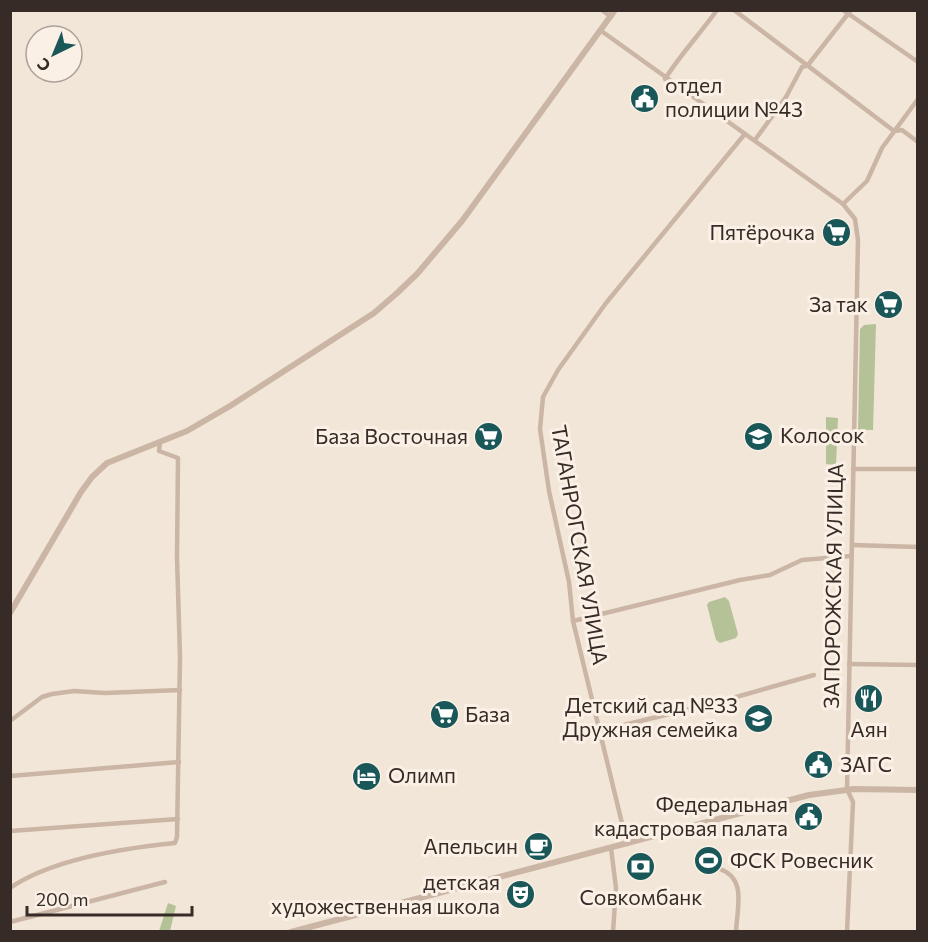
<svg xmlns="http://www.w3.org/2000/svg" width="928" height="942" font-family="Commissioner,sans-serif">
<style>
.green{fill:#b5c298}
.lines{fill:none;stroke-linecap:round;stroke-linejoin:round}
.minor{stroke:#cbb5a4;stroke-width:4.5}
.tertiary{stroke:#cbb5a4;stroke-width:6}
.labels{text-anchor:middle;stroke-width:6;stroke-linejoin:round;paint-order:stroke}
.poi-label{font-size:21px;fill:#362b26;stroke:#faf0e5;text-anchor:end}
.street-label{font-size:21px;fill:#362b26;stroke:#faf0e5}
</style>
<rect width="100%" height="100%" fill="#f2e6d9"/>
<g class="green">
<polygon points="876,324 873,430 858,430 860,329 864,325"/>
<polygon points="826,417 838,418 836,465 826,464"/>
<polygon points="725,597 729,601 738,634 736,638 720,643 716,640 707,605 709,602"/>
<polygon points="168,903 176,906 170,931 159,931"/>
</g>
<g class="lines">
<g class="minor">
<polyline points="602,10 611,17"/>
<polyline points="734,10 894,131 902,130 918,142"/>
<polyline points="843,10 918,62"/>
<polyline points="600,30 843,204 855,219 858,240 847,789 853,802 847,932"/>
<path d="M665,79C680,55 700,34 717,10"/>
<polyline points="755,140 786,97 802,67 808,65 851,10"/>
<polyline points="843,204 867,181 882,148 918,99"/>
<polyline points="853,469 918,469"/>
<polyline points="852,545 918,547"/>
<polyline points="573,621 740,580 770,575 802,560 851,556"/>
<polyline points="849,664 918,665"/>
<polyline points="10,721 42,697 52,694 74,691 105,693 180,690"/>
<polyline points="599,731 715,703 814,675"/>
<polyline points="10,776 179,762"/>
<polyline points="10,831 178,819"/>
<polyline points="627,844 573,621 569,582 549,491 540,429 543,397 558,370 606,303 744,135"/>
<polyline points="611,848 616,888 613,932"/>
<path d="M720,869C747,879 737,907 736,932"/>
<path d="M10,888C52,859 125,848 175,843L177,837L180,657L177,557L178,458L159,451L160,442"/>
<polyline points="10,922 165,882"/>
</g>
<g class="tertiary">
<polyline points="10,613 81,492 92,477 107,463 187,431 230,406 374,313 396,294 417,274 462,221 615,10"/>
<polyline points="291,932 809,795 854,789 918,790"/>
</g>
</g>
<defs>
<symbol id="civic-disc" viewBox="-11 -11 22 22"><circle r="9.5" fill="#1a5759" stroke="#faf0e5"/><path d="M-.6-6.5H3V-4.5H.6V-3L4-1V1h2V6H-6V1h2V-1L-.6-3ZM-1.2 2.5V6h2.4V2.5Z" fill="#fff"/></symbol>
<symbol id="supermarket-disc" viewBox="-11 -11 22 22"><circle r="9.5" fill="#1a5759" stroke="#faf0e5"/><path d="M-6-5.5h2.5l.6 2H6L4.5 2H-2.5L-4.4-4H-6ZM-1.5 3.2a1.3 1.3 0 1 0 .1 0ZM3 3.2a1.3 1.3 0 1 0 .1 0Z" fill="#fff"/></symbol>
<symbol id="school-disc" viewBox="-11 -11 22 22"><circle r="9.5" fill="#1a5759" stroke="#faf0e5"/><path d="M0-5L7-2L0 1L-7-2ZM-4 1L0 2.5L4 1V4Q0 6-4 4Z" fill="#fff"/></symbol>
<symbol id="restaurant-disc" viewBox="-11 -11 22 22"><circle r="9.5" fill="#1a5759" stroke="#faf0e5"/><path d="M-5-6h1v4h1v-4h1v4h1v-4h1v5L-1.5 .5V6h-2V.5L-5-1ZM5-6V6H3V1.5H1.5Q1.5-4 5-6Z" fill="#fff"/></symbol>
<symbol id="hotel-disc" viewBox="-11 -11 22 22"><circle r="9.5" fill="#1a5759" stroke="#faf0e5"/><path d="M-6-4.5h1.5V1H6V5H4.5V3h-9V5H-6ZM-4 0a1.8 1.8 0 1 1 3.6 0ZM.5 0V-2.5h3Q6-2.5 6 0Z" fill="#fff"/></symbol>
<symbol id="cafe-disc" viewBox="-11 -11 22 22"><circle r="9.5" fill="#1a5759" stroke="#faf0e5"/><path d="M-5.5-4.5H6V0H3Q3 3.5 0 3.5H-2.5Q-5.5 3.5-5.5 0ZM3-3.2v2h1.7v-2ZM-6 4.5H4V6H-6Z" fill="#fff"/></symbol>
<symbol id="stadium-disc" viewBox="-11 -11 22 22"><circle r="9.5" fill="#1a5759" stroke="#faf0e5"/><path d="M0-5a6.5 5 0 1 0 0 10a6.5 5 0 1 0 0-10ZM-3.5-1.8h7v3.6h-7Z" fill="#fff"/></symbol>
<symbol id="bank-disc" viewBox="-11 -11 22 22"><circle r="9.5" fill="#1a5759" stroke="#faf0e5"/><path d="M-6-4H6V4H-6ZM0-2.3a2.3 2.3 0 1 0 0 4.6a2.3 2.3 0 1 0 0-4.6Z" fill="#fff"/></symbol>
<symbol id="theatre-disc" viewBox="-11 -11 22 22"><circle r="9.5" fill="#1a5759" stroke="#faf0e5"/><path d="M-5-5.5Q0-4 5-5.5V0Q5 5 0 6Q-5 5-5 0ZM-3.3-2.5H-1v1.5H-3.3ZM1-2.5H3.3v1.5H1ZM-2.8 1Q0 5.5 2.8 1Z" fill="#fff"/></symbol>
</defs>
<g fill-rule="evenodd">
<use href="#civic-disc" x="628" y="82" width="33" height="33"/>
<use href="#supermarket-disc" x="820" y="216" width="33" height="33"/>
<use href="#supermarket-disc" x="872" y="288" width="33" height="33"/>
<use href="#school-disc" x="742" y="420" width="33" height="33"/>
<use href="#supermarket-disc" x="472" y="420" width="33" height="33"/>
<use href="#restaurant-disc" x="852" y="682" width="33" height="33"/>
<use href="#supermarket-disc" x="428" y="698" width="33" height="33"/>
<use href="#school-disc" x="742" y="702" width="33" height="33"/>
<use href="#civic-disc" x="802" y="748" width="33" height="33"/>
<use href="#hotel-disc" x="350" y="760" width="33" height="33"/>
<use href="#civic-disc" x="792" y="800" width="33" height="33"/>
<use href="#cafe-disc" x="522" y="830" width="33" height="33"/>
<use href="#stadium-disc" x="692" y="844" width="33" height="33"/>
<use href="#bank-disc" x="624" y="850" width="33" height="33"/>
<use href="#theatre-disc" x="504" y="878" width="33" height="33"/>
</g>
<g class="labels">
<g class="poi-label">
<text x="665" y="93" text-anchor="start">отдел<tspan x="665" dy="24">полиции №43</tspan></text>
<text x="815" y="240">Пятёрочка</text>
<text x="868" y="312">За так</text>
<text x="780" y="443" text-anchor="start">Колосок</text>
<text x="468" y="444">База Восточная</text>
<text x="738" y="713">Детский сад №33<tspan x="738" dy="24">Дружная семейка</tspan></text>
<text x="465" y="722" text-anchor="start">База</text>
<text x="869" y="737" text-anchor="middle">Аян</text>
<text x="840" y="772" text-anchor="start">ЗАГС</text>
<text x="388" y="783" text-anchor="start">Олимп</text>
<text x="788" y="812">Федеральная<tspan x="788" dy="24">кадастровая палата</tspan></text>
<text x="518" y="854">Апельсин</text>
<text x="730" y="868" text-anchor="start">ФСК Ровесник</text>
<text x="500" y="890">детская<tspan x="500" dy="24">художественная школа</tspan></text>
<text x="641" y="905" text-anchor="middle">Совкомбанк</text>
</g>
<g class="street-label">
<text transform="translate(579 545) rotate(80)" y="7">ТАГАНРОГСКАЯ УЛИЦА</text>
<text transform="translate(834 586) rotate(-89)" y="7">ЗАПОРОЖСКАЯ УЛИЦА</text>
</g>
</g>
<rect width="928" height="942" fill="none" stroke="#362b26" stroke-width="24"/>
<g transform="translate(54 54) rotate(223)"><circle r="28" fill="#faf0e5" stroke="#aca199" stroke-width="1.5"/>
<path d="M0-4.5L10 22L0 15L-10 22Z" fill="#1a5759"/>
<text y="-9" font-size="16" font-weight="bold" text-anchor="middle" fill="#362b26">С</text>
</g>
<path d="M27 906v9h165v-9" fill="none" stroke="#362b26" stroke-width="3"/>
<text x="36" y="906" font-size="18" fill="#362b26" stroke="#faf0e5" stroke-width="4.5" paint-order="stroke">200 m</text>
</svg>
